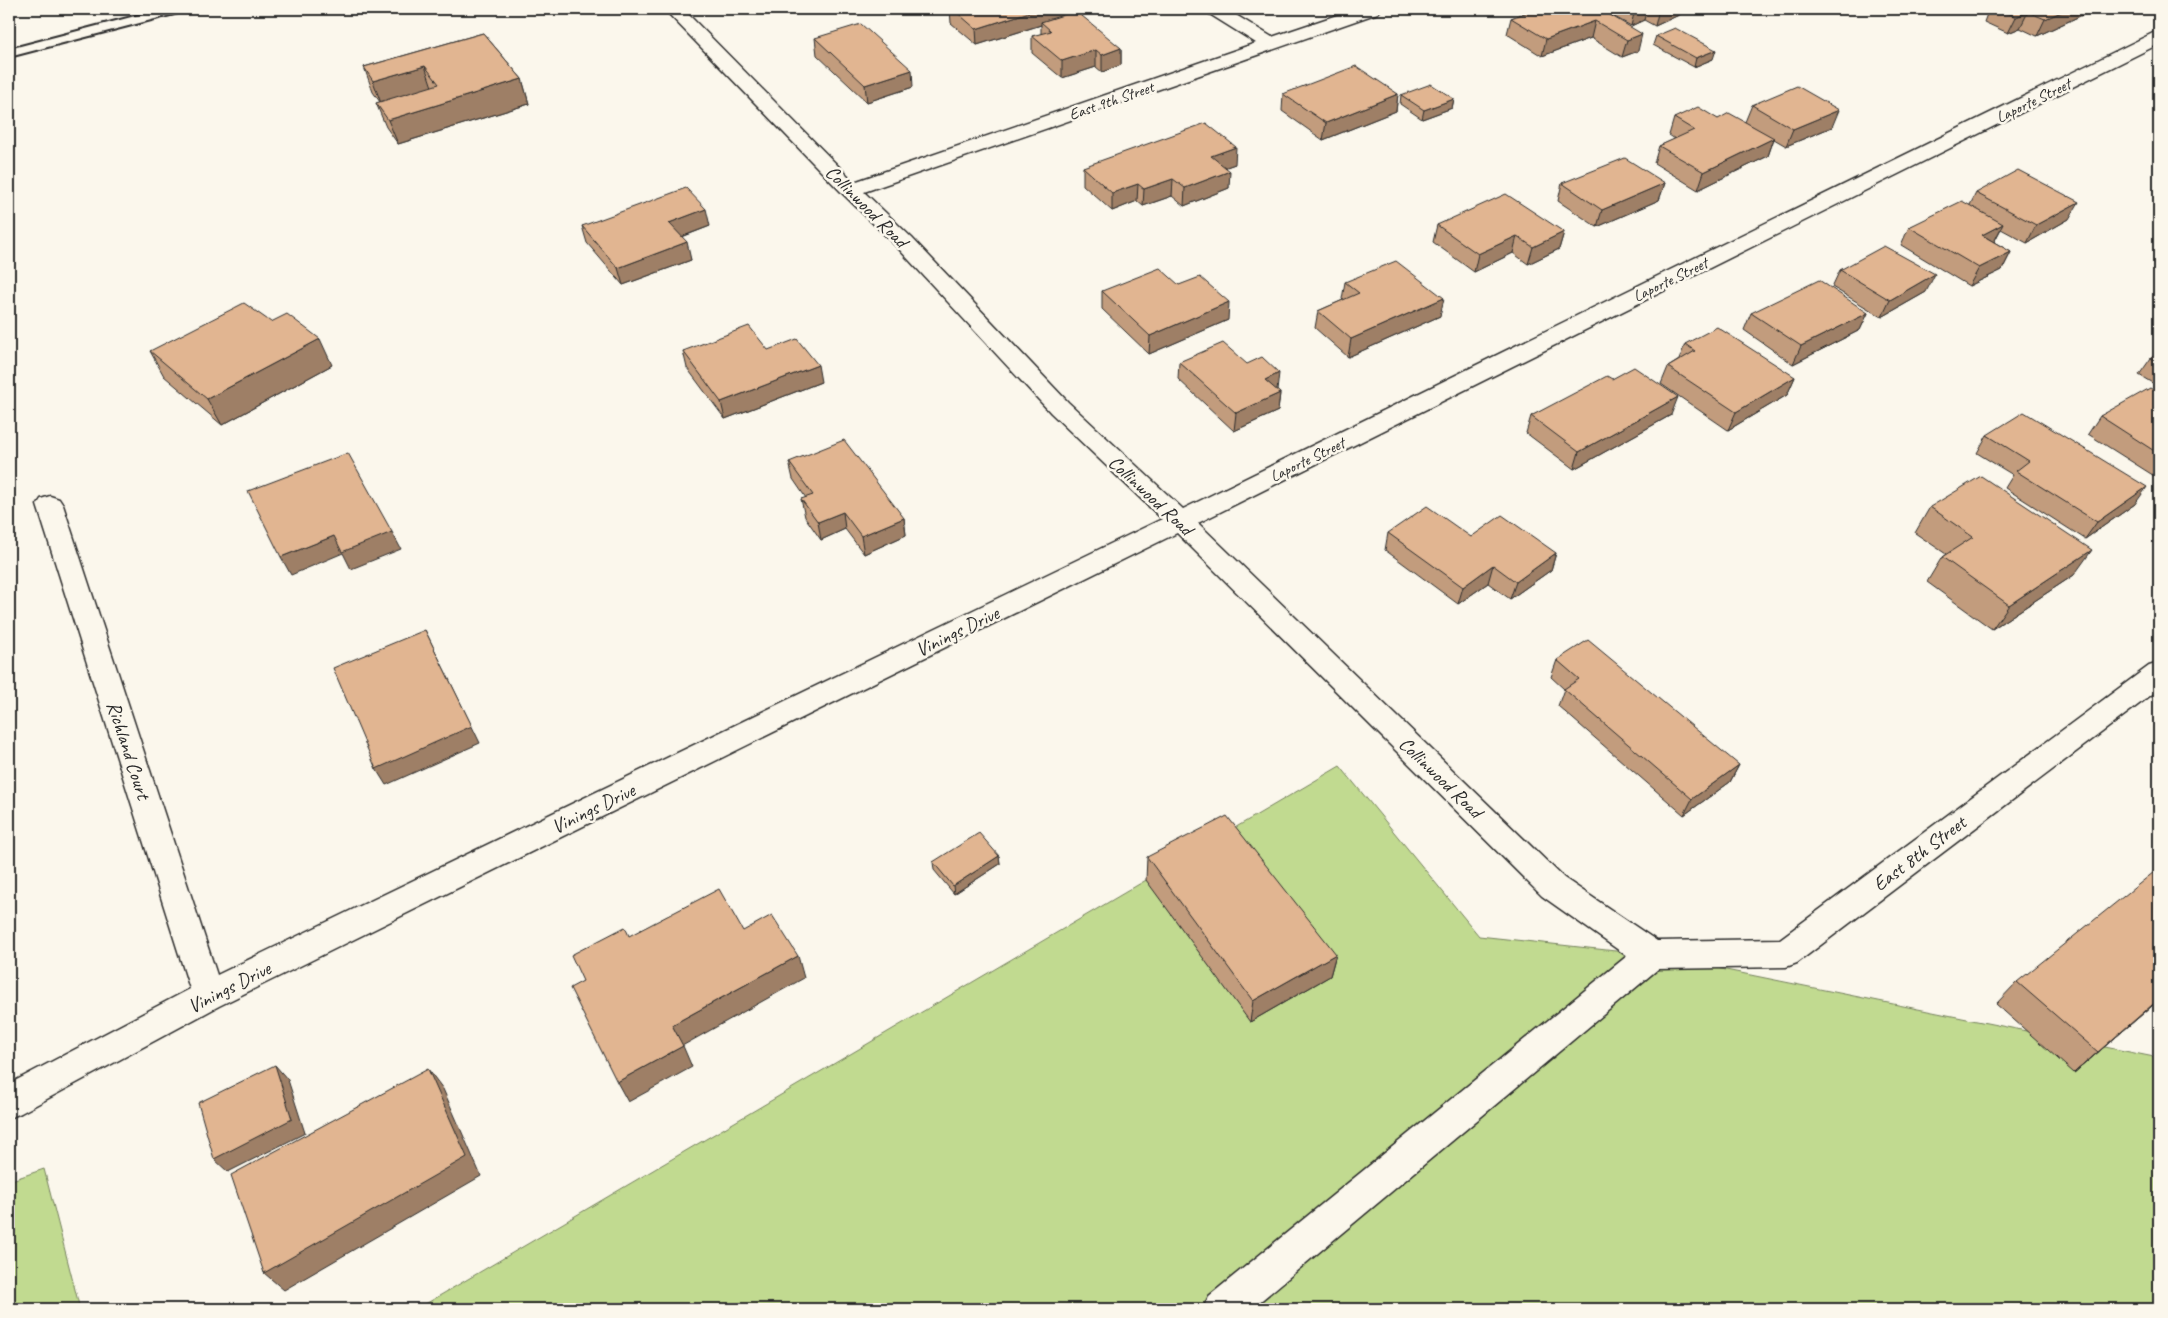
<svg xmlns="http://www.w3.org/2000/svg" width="2168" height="1318" font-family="Caveat,sans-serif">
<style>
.green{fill:#c1da90;stroke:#76825e}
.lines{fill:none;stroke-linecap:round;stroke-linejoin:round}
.service-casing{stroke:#2b2b2b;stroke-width:4}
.minor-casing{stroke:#2b2b2b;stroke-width:3}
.service{fill:#fbf7ec;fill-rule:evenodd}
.minor{fill:#fbf7ec;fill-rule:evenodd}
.wall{fill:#c29c7d;stroke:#2b2b2b}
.shaded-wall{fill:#9e7f66;stroke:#2b2b2b}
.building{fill:#e1b591;stroke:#2b2b2b}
.labels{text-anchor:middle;stroke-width:5;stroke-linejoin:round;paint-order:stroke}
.far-street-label{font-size:16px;fill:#2b2b2b;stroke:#fbf7ec}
.street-label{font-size:20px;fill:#2b2b2b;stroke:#fbf7ec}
</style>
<rect width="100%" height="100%" fill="#fbf7ec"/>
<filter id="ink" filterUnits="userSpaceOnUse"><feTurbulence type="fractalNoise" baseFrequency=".02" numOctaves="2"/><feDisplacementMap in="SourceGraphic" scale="10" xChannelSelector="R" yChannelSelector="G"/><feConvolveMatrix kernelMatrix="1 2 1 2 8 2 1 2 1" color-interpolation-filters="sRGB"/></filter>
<g filter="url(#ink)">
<g class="green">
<polygon points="1340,766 1479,936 1652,955 2159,1058 2159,1309 417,1309"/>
<polygon points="44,1169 80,1309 9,1309 9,1181"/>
</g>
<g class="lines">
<defs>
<polygon id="service" points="162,9 184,9 182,12 9,57 9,49"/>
<polygon id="minor" points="664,9 683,9 854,182 1256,43 1208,13 1205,9 1226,9 1272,37 1355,9 1381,9 1378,13 864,192 912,238 1068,402 1183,509 2153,33 2159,32 2159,44 1198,523 1564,878 1657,941 1780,939 2149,666 2159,663 2159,689 1797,963 1786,967 1658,969 1251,1309 1203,1309 1209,1296 1627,956 1542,896 1177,533 219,1006 21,1113 9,1118 9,1084 190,989 37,505 41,499 50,496 59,499 63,505 217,975 1162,519 1051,413 897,247 843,194"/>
</defs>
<use href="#service" class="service-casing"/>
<use href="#minor" class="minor-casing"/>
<use href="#service" class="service"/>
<use href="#minor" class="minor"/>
</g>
<g class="wall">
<polygon points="950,9 1061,9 1061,16 1121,48 1121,65 1102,72 1096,67 1062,78 1032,53 1032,36 1041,34 1041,25 977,45 951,23"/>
<polygon points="1536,9 1683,9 1681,14 1655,26 1644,20 1631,26 1611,15 1638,51 1622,57 1591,38 1542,56 1507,34 1511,18"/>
<polygon points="1976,9 2085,9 2082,15 2037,36 2020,28 2008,33 1984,22 1987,14"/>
<polygon points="483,33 522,79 529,104 398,144 386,127 376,103 380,102 373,92 364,67"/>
<polygon points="1656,36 1713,59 1694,67 1653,45"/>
<polygon points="815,38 913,87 867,102 817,55"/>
<polygon points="1283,94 1398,94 1396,111 1323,140 1282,111"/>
<polygon points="1401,95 1454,99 1452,108 1422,119 1400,104"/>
<polygon points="1752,105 1832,127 1786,146 1774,139 1768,156 1698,190 1654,163 1659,146 1675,139 1669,135 1674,118 1718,119 1745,122"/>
<polygon points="1235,164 1226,167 1229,188 1184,206 1172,196 1143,206 1137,201 1112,211 1083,185 1083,167"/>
<polygon points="1562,183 1665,183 1659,200 1597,227 1558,201"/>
<polygon points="1976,193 2069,219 2027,243 2001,229 1994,242 2011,252 2002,270 1969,286 1901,245 1909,227 1970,205"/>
<polygon points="1437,225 1564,232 1559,249 1528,264 1513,253 1474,272 1433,242"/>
<polygon points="582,226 710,226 682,237 691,260 623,285 587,243"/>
<polygon points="1840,270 1926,292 1882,317 1832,287"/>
<polygon points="1345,282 1440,316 1348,357 1315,328 1318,311 1343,300 1342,299"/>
<polygon points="1179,285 1228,320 1149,354 1102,309 1102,291"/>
<polygon points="1751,313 1868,313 1860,330 1793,364 1744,330"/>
<polygon points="271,322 332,365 222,425 164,376 150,351"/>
<polygon points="1685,344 1795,377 1787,395 1728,430 1661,384 1668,367 1679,360"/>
<polygon points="683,351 821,382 725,419 687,368"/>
<polygon points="2159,352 2159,387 2139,375 2151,358"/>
<polygon points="1179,362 1277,391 1280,393 1278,411 1234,431 1178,379"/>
<polygon points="1612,379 1671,415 1574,469 1526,433 1531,416"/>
<polygon points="2159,393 2159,479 2088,434 2100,416"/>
<polygon points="1987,435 2135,504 2085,539 2005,488 2013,475 1977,453"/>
<polygon points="789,462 904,518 906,535 864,554 845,529 821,540 805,517 801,499 806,498 793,479"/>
<polygon points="1930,507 2074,575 1992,629 1927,582 1942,557 1946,554 1915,533"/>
<polygon points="1388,533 1471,537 1556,553 1551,570 1510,599 1488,583 1458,604 1385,550"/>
<polygon points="1557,660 1739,765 1730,782 1684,815 1558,706 1564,689 1551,677"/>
<polygon points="999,856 1000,864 954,894 934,870 933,862"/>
<polygon points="1147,857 1336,954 1330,976 1250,1022 1146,880"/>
<polygon points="2017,982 2159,1000 2074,1073 1996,1004"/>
</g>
<g class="shaded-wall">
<polygon points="1039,9 1061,9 1061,18 1041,22 1041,25 977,45 976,29"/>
<polygon points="1635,9 1647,9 1644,20 1631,26"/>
<polygon points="1659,9 1683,9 1681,14 1655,26"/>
<polygon points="2068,9 2085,9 2082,15 2037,36 2045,19"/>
<polygon points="2028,12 2020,28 2008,33 2016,17"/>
<polygon points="1595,21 1591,38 1542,56 1546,39"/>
<polygon points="1642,34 1638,51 1622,57 1627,40"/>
<polygon points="1121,48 1121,65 1102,72 1102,55"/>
<polygon points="1096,50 1096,67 1062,78 1062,61"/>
<polygon points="1716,50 1713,59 1694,67 1696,58"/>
<polygon points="425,66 433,90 382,106 373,81"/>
<polygon points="912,70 913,87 867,102 865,85"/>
<polygon points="522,79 529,104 398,144 388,120"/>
<polygon points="1398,94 1396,111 1323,140 1326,123"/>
<polygon points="1454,99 1452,108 1422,119 1424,110"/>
<polygon points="1839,110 1832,127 1786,146 1793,129"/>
<polygon points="1774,138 1768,156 1698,190 1704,172"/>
<polygon points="1236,147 1235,164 1210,173 1211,156"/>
<polygon points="1230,171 1229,188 1184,206 1185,188"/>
<polygon points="1173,179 1172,196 1143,206 1144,189"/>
<polygon points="1665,183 1659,200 1597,227 1602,210"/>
<polygon points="1138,184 1137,201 1112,211 1112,193"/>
<polygon points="2079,202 2069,219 2027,243 2036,225"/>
<polygon points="706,209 710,226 673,240 669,223"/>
<polygon points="2003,224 1994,242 1982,235"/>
<polygon points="1564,232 1559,249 1528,264 1533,247"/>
<polygon points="1517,236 1513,253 1474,272 1478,254"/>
<polygon points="687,242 691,260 623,285 618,268"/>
<polygon points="2011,252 2002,270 1969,286 1979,268"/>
<polygon points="1935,274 1926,292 1882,317 1890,300"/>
<polygon points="1444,298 1440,316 1348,357 1351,339"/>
<polygon points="1229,302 1228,320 1149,354 1150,336"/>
<polygon points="1868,313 1860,330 1793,364 1801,346"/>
<polygon points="320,339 332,365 222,425 207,399"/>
<polygon points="818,365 821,382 725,419 721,402"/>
<polygon points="1279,373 1277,391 1265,380"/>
<polygon points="1795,377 1787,395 1728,430 1736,412"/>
<polygon points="1280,393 1278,411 1234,431 1236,413"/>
<polygon points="1678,397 1671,415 1574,469 1579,452"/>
<polygon points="2147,487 2135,504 2085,539 2097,522"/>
<polygon points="843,512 845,529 821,540 818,522"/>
<polygon points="904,518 906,535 864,554 861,536"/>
<polygon points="392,532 401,549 351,569 343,553 291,575 281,557 334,536"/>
<polygon points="2092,550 2074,575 1992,629 2009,605"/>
<polygon points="1556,553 1551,570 1510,599 1516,582"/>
<polygon points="1493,565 1488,583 1458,604 1463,587"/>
<polygon points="425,630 480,743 386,785 376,769"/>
<polygon points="1739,765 1730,782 1684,815 1692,799"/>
<polygon points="999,856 1000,864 954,894 953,886"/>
<polygon points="1336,954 1330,976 1250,1022 1253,1001"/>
<polygon points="798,956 804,978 682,1046 672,1025"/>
<polygon points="2159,999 2159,1000 2074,1073 2098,1052"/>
<polygon points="683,1046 692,1067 628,1102 617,1082"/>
<polygon points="275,1065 288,1080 305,1133 228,1172 214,1159"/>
<polygon points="428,1069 443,1089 481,1176 284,1290 264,1273"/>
</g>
<g class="building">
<polygon points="953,9 1039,9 976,29"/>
<polygon points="1536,9 1600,9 1642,34 1627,40 1595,21 1546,39 1511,18"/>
<polygon points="2000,9 2068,9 2045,19 2028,12 2016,17"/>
<polygon points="1076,11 1121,48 1102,55 1096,50 1062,61 1032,36 1051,31 1041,22"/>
<polygon points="861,24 912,70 865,85 815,38"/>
<polygon points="1675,28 1716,50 1696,58 1656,36"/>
<polygon points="483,33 522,79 388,120 376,103 439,84 425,66 373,81 364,67"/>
<polygon points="1356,66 1398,94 1326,123 1283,94"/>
<polygon points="1431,84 1454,99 1424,110 1401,95"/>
<polygon points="1797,86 1839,110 1793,129 1752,105"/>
<polygon points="1698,107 1718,119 1729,113 1774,138 1704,172 1659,146 1694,130 1674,118"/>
<polygon points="1206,123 1236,147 1211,156 1230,171 1185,188 1173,179 1144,189 1138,184 1112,193 1083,167"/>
<polygon points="1625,158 1665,183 1602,210 1562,183"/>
<polygon points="2018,170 2079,202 2036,225 1976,193"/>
<polygon points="686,188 706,209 669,223 687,242 618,268 582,226"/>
<polygon points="1506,194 1564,232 1533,247 1517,236 1478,254 1437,225"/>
<polygon points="1962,201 2003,224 1982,235 2011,252 1979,268 1909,227"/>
<polygon points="1884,246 1935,274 1890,300 1840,270"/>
<polygon points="1396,261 1444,298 1351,339 1318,311 1359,293 1345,282"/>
<polygon points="1160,268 1179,285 1200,277 1229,302 1150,336 1102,291"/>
<polygon points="1819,280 1868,313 1801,346 1751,313"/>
<polygon points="244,303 271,322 287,314 320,339 207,399 150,351"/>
<polygon points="749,326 768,350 797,339 818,365 721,402 683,351"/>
<polygon points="1717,327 1795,377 1736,412 1668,367 1695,351 1685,344"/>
<polygon points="1223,343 1247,364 1262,357 1279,373 1265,380 1280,393 1236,413 1179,362"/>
<polygon points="2159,352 2159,362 2151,358"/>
<polygon points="1634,367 1678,397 1579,452 1531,416 1607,376 1612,379"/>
<polygon points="2150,388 2159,393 2159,454 2100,416"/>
<polygon points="2024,412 2147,487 2097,522 2016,471 2029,461 1987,435"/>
<polygon points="844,440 904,518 861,536 843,512 818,522 801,499 813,495 789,462"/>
<polygon points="348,453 392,532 342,552 334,536 281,557 248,491"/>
<polygon points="1981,476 2092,550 2009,605 1942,557 1973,537 1930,507"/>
<polygon points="1427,506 1471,537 1502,515 1556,553 1516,582 1493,565 1463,587 1388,533"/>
<polygon points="425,630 472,726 376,769 333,668"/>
<polygon points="1588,640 1739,765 1692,799 1564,689 1579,679 1557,660"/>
<polygon points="1227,816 1336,954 1253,1001 1147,857"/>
<polygon points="979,833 999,856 953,886 933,862"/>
<polygon points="2159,868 2159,999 2098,1052 2017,982"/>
<polygon points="719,889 743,931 772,915 798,956 672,1025 683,1046 617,1082 570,988 583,981 571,955 625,927 629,936"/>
<polygon points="275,1065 292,1119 214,1159 198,1103"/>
<polygon points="428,1069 467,1157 264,1273 231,1175"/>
</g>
</g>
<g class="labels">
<g class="far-street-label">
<text transform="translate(1111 100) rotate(-19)" y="6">East 9th Street</text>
<text transform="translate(2033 100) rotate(-26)" y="6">Laporte Street</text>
<text transform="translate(1670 279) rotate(-26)" y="6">Laporte Street</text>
<text transform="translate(1307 459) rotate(-26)" y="6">Laporte Street</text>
</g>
<g class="street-label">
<text transform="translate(867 206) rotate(45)" y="7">Collinwood Road</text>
<text transform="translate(1151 495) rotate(43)" y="7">Collinwood Road</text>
<text transform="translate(957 631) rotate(-26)" y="7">Vinings Drive</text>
<text transform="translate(129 750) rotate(72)" y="7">Richland Court</text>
<text transform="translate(1441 777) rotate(44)" y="7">Collinwood Road</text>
<text transform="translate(593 808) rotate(-26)" y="7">Vinings Drive</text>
<text transform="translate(1919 853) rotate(-37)" y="7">East 8th Street</text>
<text transform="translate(229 987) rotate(-27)" y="7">Vinings Drive</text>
</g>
</g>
<rect width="2168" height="1318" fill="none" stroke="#fbf7ec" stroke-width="30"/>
<rect x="15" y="15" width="2138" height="1288" fill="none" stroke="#2b2b2b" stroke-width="2" filter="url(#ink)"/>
</svg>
